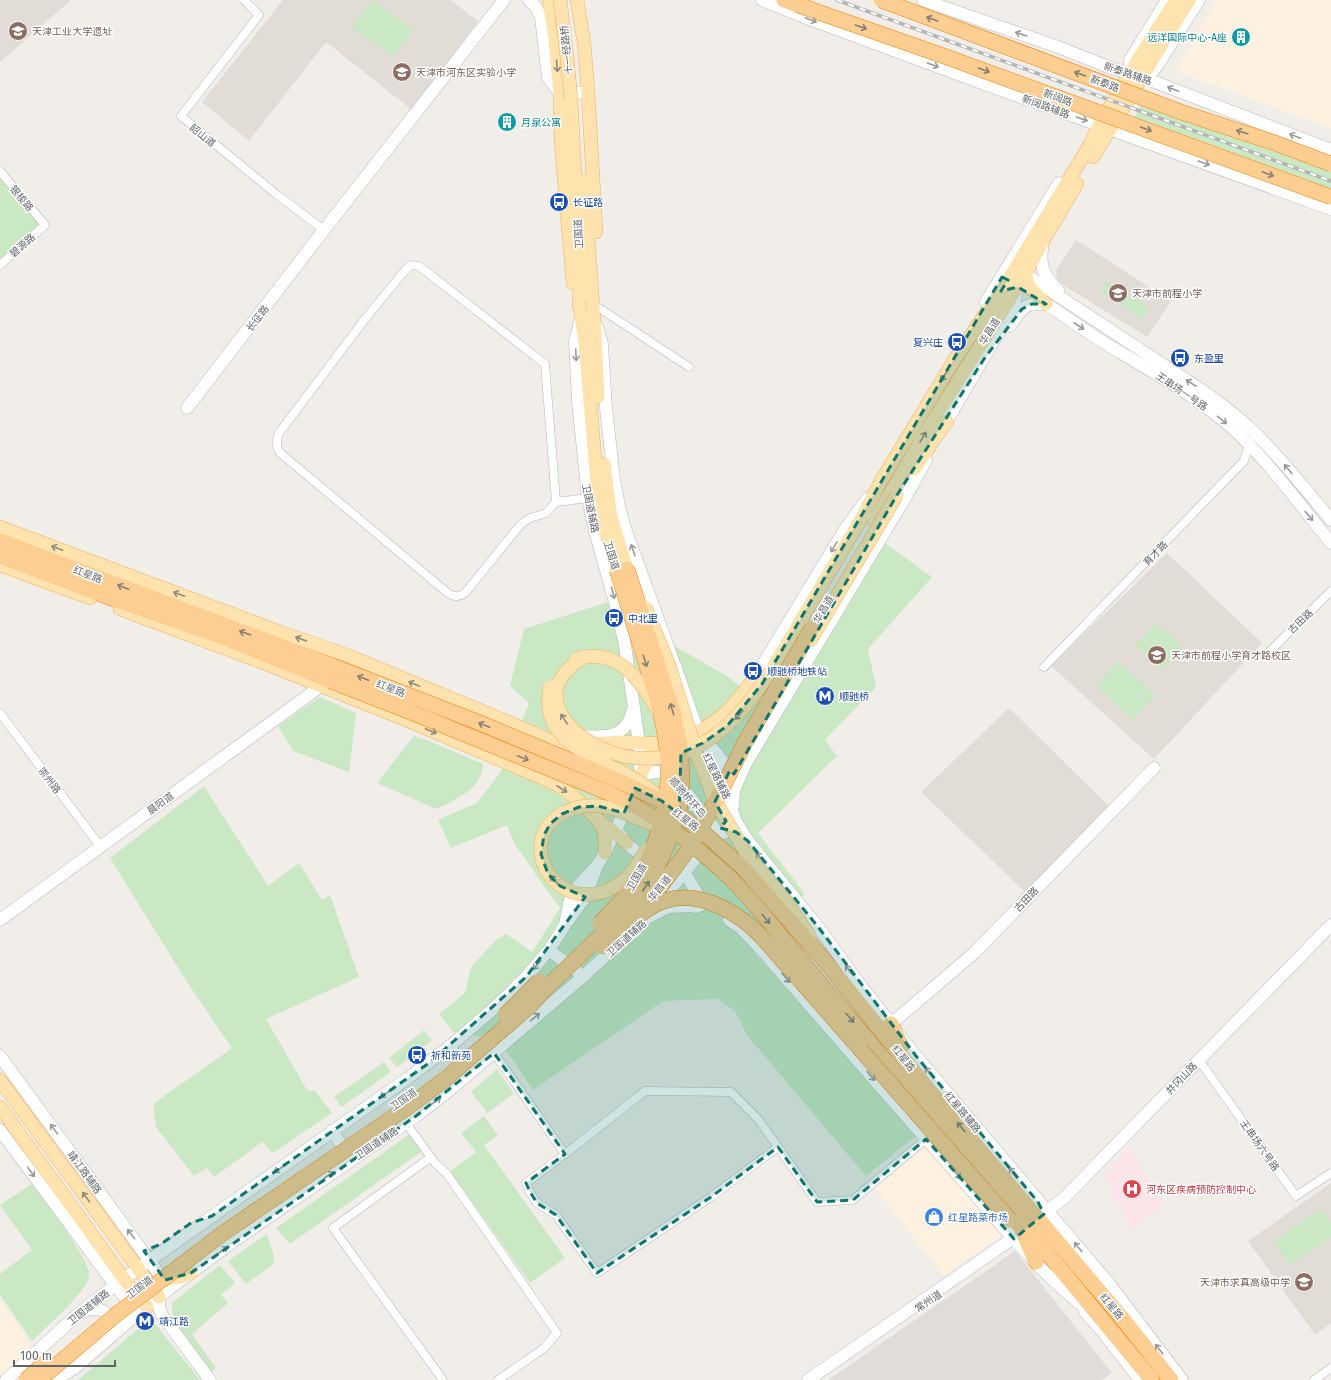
<svg xmlns="http://www.w3.org/2000/svg" width="1331" height="1380" font-family="'Fira Sans','Noto Sans SC',sans-serif">
<style>
.commercial{fill:#fef1df}
.industrial{fill:#e0dcda}
.education{fill:#e1ddd6}
.medical{fill:#fce5e8}
.green{fill:#cbe8c5}
.lines{fill:none;stroke-linecap:round;stroke-linejoin:round}
.street-casing{stroke:#b3b6ba;stroke-width:9}
.secondary-casing{stroke:#b4b8bc;stroke-width:13}
.primary-casing{stroke:#f3ae5f;stroke-width:14}
.highway-casing{stroke:#f97d00;stroke-width:16}
.street{stroke:#fff;stroke-width:8}
.secondary{stroke:#fff;stroke-width:12}
.primary{stroke:#ffe3af;stroke-width:13}
.highway{stroke:#fdce92;stroke-width:15}
.rail-casing{stroke:#b4b5b6;stroke-width:3.5}
.rail{stroke:#fff;stroke-width:2;stroke-dasharray:6;stroke-linecap:butt}
.primary-bridge-casing{stroke:#f3ae5f;stroke-width:14;stroke-linecap:butt}
.highway-bridge-casing{stroke:#f97d00;stroke-width:16;stroke-linecap:butt}
.primary-bridge{stroke:#ffe3af;stroke-width:13}
.highway-bridge{stroke:#fdce92;stroke-width:15}
.oneway{stroke:#867e72}
.oneway2{stroke:#979a9d}
.oneway3{stroke:#8f8a7d}
.marked{fill:#0f766e;fill-opacity:0.2;stroke:#0f766e;stroke-width:3;stroke-dasharray:8 5;stroke-linejoin:round}
.labels{text-anchor:middle;stroke-width:3;stroke-linejoin:round;paint-order:stroke}
.education-label{font-size:10px;fill:#785e54;stroke:#fff;text-anchor:start}
.culture-label{font-size:10px;fill:#0d838f;stroke:#fff;text-anchor:end}
.street-label{font-size:10px;fill:#5f6468;stroke:#fff}
.transit-label{font-size:10px;fill:#164399;stroke:#fff;text-anchor:start}
.health-label{font-size:10px;fill:#be3a42;stroke:#fff;text-anchor:start}
.shop-label{font-size:10px;fill:#366cbe;stroke:#fff;text-anchor:start}
</style>
<rect width="100%" height="100%" fill="#f1ede8"/>
<g class="commercial">
<polygon points="1217,0 1331,0 1331,128 1175,71"/>
<polygon points="925,1147 1002,1236 943,1275 875,1188"/>
<polygon points="0,1300 13,1318 51,1380 0,1380"/>
</g>
<polygon class="industrial" points="1015,1251 1112,1373 1101,1380 828,1380"/>
<g class="education">
<polygon points="0,0 71,0 0,62"/>
<polygon points="283,0 450,0 478,21 412,110 326,42 249,141 202,102"/>
<polygon points="1076,240 1171,301 1147,337 1063,285 1057,278 1056,270"/>
<polygon points="1167,553 1262,643 1154,759 1051,666"/>
<polygon points="1009,708 1109,806 1026,893 921,792"/>
<polygon points="1331,1183 1331,1323 1315,1335 1248,1241"/>
</g>
<polygon class="medical" points="1130,1147 1162,1204 1132,1231 1103,1174"/>
<g class="green">
<polygon points="373,0 414,30 393,57 351,27"/>
<polygon points="1142,104 1331,172 1331,191 1135,117"/>
<polygon points="0,175 42,225 0,263"/>
<polygon points="1107,281 1149,308 1142,319 1100,291"/>
<polygon points="885,543 932,577 868,649 876,687 825,740 837,756 758,833 805,894 761,938 753,951 916,1136 866,1176 747,1035 735,1011 718,999 663,1001 533,1090 498,1039 453,1032 439,1014 465,993 471,967 496,940 506,934 532,952 560,908 543,885 514,843 507,825 451,848 438,820 477,803 500,773 529,703 510,686 524,629 608,602 621,654 671,644 725,675 779,715 838,623"/>
<polygon points="1156,623 1183,648 1162,670 1135,645"/>
<polygon points="1118,661 1155,695 1133,720 1096,686"/>
<polygon points="320,697 356,713 349,772 293,751 278,726"/>
<path d="M414,736L429,741L483,764C483,788 454,801 436,809L377,783Z"/>
<polygon points="204,786 268,886 299,863 322,900 330,895 359,977 266,1019 307,1090 315,1091 332,1113 273,1153 262,1142 214,1177 207,1168 194,1176 156,1127 153,1104 232,1048 187,982 110,858"/>
<polygon points="424,1030 432,1040 397,1067 389,1058"/>
<polygon points="384,1062 391,1072 341,1107 334,1097"/>
<polygon points="497,1069 514,1094 487,1113 471,1092"/>
<polygon points="484,1116 498,1135 484,1145 565,1258 530,1283 450,1171 476,1152 461,1133"/>
<polygon points="410,1134 421,1152 290,1244 276,1228"/>
<path d="M32,1184C43,1200 93,1262 89,1277C86,1292 44,1329 32,1341L0,1295V1274L32,1250L0,1205Z"/>
<polygon points="1321,1209 1331,1223 1331,1237 1290,1265 1274,1241"/>
<polygon points="267,1234 273,1253 274,1264 246,1284 228,1261"/>
<path d="M220,1265L235,1283L221,1295L228,1303L192,1334L216,1368L211,1372C200,1356 181,1336 174,1319C172,1314 172,1309 172,1303Z"/>
<polygon points="151,1319 200,1380 78,1380 150,1319"/>
</g>
<g class="lines">
<defs>
<g id="street">
<polyline points="244,0 259,15 181,116 276,194 324,230"/>
<polyline points="0,171 45,225 0,265"/>
<polyline points="593,304 689,367"/>
<path d="M556,502L546,513L530,518L521,524L465,593C459,597 455,597 449,594L279,452C276,445 276,440 279,433L365,319L407,268L412,265L419,266L545,364L556,502L588,498"/>
<polyline points="1269,652 1331,591"/>
<polyline points="1044,667 1239,466 1244,461 1250,442"/>
<polyline points="0,713 100,846"/>
<polyline points="494,1053 565,1154 645,1091 731,1092 758,1119 817,1202 853,1200 926,1139"/>
<polyline points="1199,1060 1296,1196 1331,1173"/>
<polyline points="406,1123 435,1163 447,1174 557,1333 543,1349 498,1380"/>
<polyline points="565,1154 526,1183 530,1192 537,1203 556,1215 597,1273 711,1197 778,1147"/>
<polyline points="431,1157 333,1228 443,1380"/>
<polyline points="1314,1380 1331,1368"/>
</g>
<g id="secondary">
<polyline points="529,0 536,7 541,17 548,77 560,94 588,92"/>
<polyline points="762,0 809,19 976,81 1331,209"/>
<polyline points="923,0 1058,47 1111,68 1142,77 1331,150"/>
<polyline points="1130,73 1130,60 1167,0"/>
<polyline points="1142,77 1152,72 1157,66 1199,0"/>
<path d="M1043,242C1039,264 1042,275 1058,290"/>
<path d="M1010,264L1200,389C1219,402 1237,416 1253,431C1282,459 1306,490 1331,520"/>
<path d="M1038,299C1063,314 1086,332 1111,347C1152,371 1194,395 1230,426C1266,458 1300,505 1331,543"/>
<polyline points="986,302 1059,183"/>
<polyline points="581,318 575,341 578,401 588,498 595,531 617,610 625,645 639,743 640,767"/>
<path d="M1010,326C1021,309 1024,302 1046,304"/>
<polyline points="597,327 602,344 606,408 614,480 619,506 625,528 679,677 704,749 725,788 736,822 748,841 819,928 855,978 916,1056 1111,1286 1182,1380"/>
<polyline points="187,408 324,230 504,0"/>
<polyline points="942,429 1007,318 1015,302 1016,293"/>
<polyline points="757,674 845,529 867,499"/>
<path d="M578,736C603,737 626,740 633,710"/>
<polyline points="703,737 736,777"/>
<path d="M637,783L641,776C647,774 653,771 659,772C679,773 703,818 718,832L721,834L730,830L740,835"/>
<polyline points="733,805 734,790 746,763 905,498 926,460"/>
<path d="M621,835C628,848 639,853 651,859"/>
<polyline points="685,873 698,895 702,905"/>
<polyline points="658,905 717,832"/>
<polyline points="0,920 321,686"/>
<path d="M729,920L741,928L759,947C826,1024 892,1101 960,1177C1001,1224 1044,1279 1095,1315"/>
<polyline points="568,921 585,897 596,869"/>
<polyline points="549,950 583,976"/>
<polyline points="891,1024 974,953 1154,768"/>
<polyline points="449,1047 468,1070"/>
<polyline points="0,1056 168,1286"/>
<polyline points="0,1130 115,1285 136,1311"/>
<polyline points="332,1131 350,1157"/>
<polyline points="1041,1216 1064,1198 1331,925"/>
<polyline points="159,1297 159,1307 162,1315 210,1380"/>
<path d="M82,1312C95,1306 112,1309 112,1327"/>
<polyline points="1085,1312 1103,1332 1140,1380"/>
<polyline points="6,1380 78,1314 115,1285 408,1078 449,1047 492,1010 526,977 549,950 565,925 570,900 578,886 598,864 605,853 628,804"/>
<polyline points="56,1380 76,1367 138,1313 170,1288 241,1236 416,1116 445,1094 578,981 647,918 668,907 691,906 697,907"/>
<polyline points="808,1380 1019,1234"/>
</g>
<g id="primary">
<polyline points="549,0 555,39 560,94 561,142 573,283"/>
<polyline points="577,0 584,43 588,92 596,232"/>
<polyline points="571,100 581,283 579,303 585,342 598,495 606,534 617,570"/>
<polyline points="1093,157 1189,0"/>
<polyline points="584,181 594,320 598,397"/>
<polyline points="1024,269 1029,287 1046,304"/>
<polyline points="604,464 610,511 615,531 627,569"/>
<polyline points="914,469 947,421"/>
<polyline points="874,521 924,435 1025,275 1043,241 1077,184"/>
<polyline points="0,527 280,632 349,656 508,722 556,743 572,746 620,742 664,744"/>
<polyline points="0,565 90,598"/>
<polyline points="120,609 264,663 409,721 540,777 561,787 578,800 596,818 627,843"/>
<polyline points="770,672 860,521 881,481 953,362 1008,280 1091,143 1099,125 1139,58 1176,0"/>
<path d="M681,739C717,726 736,705 757,674"/>
<polyline points="641,776 649,755 654,750"/>
<path d="M600,823C606,832 606,841 605,853"/>
<polyline points="0,1080 159,1297"/>
<polyline points="0,1107 124,1279 147,1307"/>
<polyline points="161,1280 181,1277 191,1273"/>
</g>
<g id="highway">
<polyline points="784,0 798,5"/>
<polyline points="0,541 333,666"/>
<polyline points="0,556 119,601 220,636 331,681"/>
<polyline points="825,961 924,1084 1122,1318 1171,1380"/>
<polyline points="891,1024 902,1046"/>
<polyline points="866,1038 960,1147 1152,1380"/>
<polyline points="1021,1228 1036,1262"/>
</g>
</defs>
<use href="#street" class="street-casing"/>
<use href="#secondary" class="secondary-casing"/>
<use href="#primary" class="primary-casing"/>
<use href="#highway" class="highway-casing"/>
<use href="#street" class="street"/>
<use href="#secondary" class="secondary"/>
<use href="#primary" class="primary"/>
<use href="#highway" class="highway"/>
<defs>
<polyline id="rail" points="837,0 1331,181"/>
</defs>
<use href="#rail" class="rail-casing"/>
<use href="#rail" class="rail"/>
<defs>
<g id="primary-bridge">
<polyline points="560,0 567,57 571,100"/>
<polyline points="645,607 669,665 697,754 714,799 746,853 788,904 810,936"/>
<polyline points="810,641 897,495"/>
<path d="M584,657C529,690 565,736 611,752C634,761 665,760 688,751C725,735 749,705 770,672"/>
<path d="M576,659C617,647 638,677 657,709"/>
<path d="M550,687C536,754 620,759 655,794"/>
<path d="M646,850C640,859 635,869 627,877C571,929 510,852 558,816C570,808 584,805 598,806C614,807 627,814 641,820C649,823 657,825 664,828"/>
</g>
<g id="highway-bridge">
<polyline points="881,0 1181,112 1275,143 1331,164"/>
<polyline points="798,5 941,55 1331,197"/>
<polyline points="333,666 480,723 610,777 662,801 704,833 743,868 825,961"/>
<path d="M331,681L408,711L609,793C653,813 693,843 728,876C753,900 774,928 796,954C819,983 843,1010 866,1038"/>
<polyline points="641,909 658,890 690,847 718,797 745,742 812,628"/>
<path d="M600,923C613,910 625,897 636,881C658,848 671,795 668,756C666,737 662,718 657,699L617,570"/>
<path d="M603,947C617,934 632,919 648,909C687,883 732,907 761,936L1010,1220"/>
<polyline points="505,1015 539,981"/>
<polyline points="26,1380 45,1363"/>
<polyline points="39,1380 117,1314 222,1234 411,1105 449,1076 531,1005 546,988 624,913 640,895 652,877 668,843 680,805 682,785 681,753 674,715 627,569"/>
</g>
</defs>
<use href="#primary-bridge" class="primary-bridge-casing"/>
<use href="#highway-bridge" class="highway-bridge-casing"/>
<use href="#primary-bridge" class="primary-bridge"/>
<use href="#highway-bridge" class="highway-bridge"/>
</g>
<defs><path id="oneway-shaft" d="M-6 0H5M1.5-3L5.5 0L1.5 3" fill="none" stroke-width="1.6" stroke-linecap="round" stroke-linejoin="round"/></defs>
<g class="oneway">
<use href="#oneway-shaft" transform="translate(932 19) rotate(-160)"/>
<use href="#oneway-shaft" transform="translate(861 27) rotate(19)"/>
<use href="#oneway-shaft" transform="translate(984 70) rotate(20)"/>
<use href="#oneway-shaft" transform="translate(1080 74) rotate(-160)"/>
<use href="#oneway-shaft" transform="translate(1146 129) rotate(20)"/>
<use href="#oneway-shaft" transform="translate(1242 132) rotate(-162)"/>
<use href="#oneway-shaft" transform="translate(1268 174) rotate(20)"/>
<use href="#oneway-shaft" transform="translate(123 587) rotate(-159)"/>
<use href="#oneway-shaft" transform="translate(245 633) rotate(-160)"/>
<use href="#oneway-shaft" transform="translate(645 661) rotate(72)"/>
<use href="#oneway-shaft" transform="translate(363 678) rotate(-159)"/>
<use href="#oneway-shaft" transform="translate(672 709) rotate(-107)"/>
<use href="#oneway-shaft" transform="translate(484 725) rotate(-158)"/>
<use href="#oneway-shaft" transform="translate(523 758) rotate(22)"/>
<use href="#oneway-shaft" transform="translate(646 886) rotate(-56)"/>
<use href="#oneway-shaft" transform="translate(766 919) rotate(50)"/>
<use href="#oneway-shaft" transform="translate(850 1018) rotate(50)"/>
<use href="#oneway-shaft" transform="translate(961 1127) rotate(-130)"/>
</g>
<g class="oneway2">
<use href="#oneway-shaft" transform="translate(811 20) rotate(21)"/>
<use href="#oneway-shaft" transform="translate(1021 34) rotate(-161)"/>
<use href="#oneway-shaft" transform="translate(933 65) rotate(20)"/>
<use href="#oneway-shaft" transform="translate(1173 89) rotate(-159)"/>
<use href="#oneway-shaft" transform="translate(1082 119) rotate(19)"/>
<use href="#oneway-shaft" transform="translate(1295 136) rotate(-159)"/>
<use href="#oneway-shaft" transform="translate(1204 163) rotate(20)"/>
<use href="#oneway-shaft" transform="translate(1079 326) rotate(33)"/>
<use href="#oneway-shaft" transform="translate(576 355) rotate(87)"/>
<use href="#oneway-shaft" transform="translate(1191 383) rotate(-147)"/>
<use href="#oneway-shaft" transform="translate(1222 420) rotate(39)"/>
<use href="#oneway-shaft" transform="translate(1288 469) rotate(-130)"/>
<use href="#oneway-shaft" transform="translate(1309 516) rotate(50)"/>
<use href="#oneway-shaft" transform="translate(834 547) rotate(121)"/>
<use href="#oneway-shaft" transform="translate(633 550) rotate(-109)"/>
<use href="#oneway-shaft" transform="translate(613 593) rotate(75)"/>
<use href="#oneway-shaft" transform="translate(760 857) rotate(-129)"/>
<use href="#oneway-shaft" transform="translate(537 965) rotate(130)"/>
<use href="#oneway-shaft" transform="translate(849 970) rotate(-126)"/>
<use href="#oneway-shaft" transform="translate(786 978) rotate(49)"/>
<use href="#oneway-shaft" transform="translate(535 1017) rotate(-40)"/>
<use href="#oneway-shaft" transform="translate(929 1072) rotate(-129)"/>
<use href="#oneway-shaft" transform="translate(871 1076) rotate(49)"/>
<use href="#oneway-shaft" transform="translate(385 1094) rotate(145)"/>
<use href="#oneway-shaft" transform="translate(436 1101) rotate(-37)"/>
<use href="#oneway-shaft" transform="translate(54 1129) rotate(-126)"/>
<use href="#oneway-shaft" transform="translate(279 1169) rotate(145)"/>
<use href="#oneway-shaft" transform="translate(31 1172) rotate(54)"/>
<use href="#oneway-shaft" transform="translate(1013 1172) rotate(-130)"/>
<use href="#oneway-shaft" transform="translate(957 1174) rotate(49)"/>
<use href="#oneway-shaft" transform="translate(329 1175) rotate(-34)"/>
<use href="#oneway-shaft" transform="translate(131 1234) rotate(-127)"/>
<use href="#oneway-shaft" transform="translate(1078 1247) rotate(-130)"/>
<use href="#oneway-shaft" transform="translate(223 1250) rotate(-36)"/>
<use href="#oneway-shaft" transform="translate(1159 1349) rotate(-127)"/>
</g>
<g class="oneway3">
<use href="#oneway-shaft" transform="translate(557 66) rotate(85)"/>
<use href="#oneway-shaft" transform="translate(944 376) rotate(121)"/>
<use href="#oneway-shaft" transform="translate(923 437) rotate(-59)"/>
<use href="#oneway-shaft" transform="translate(57 548) rotate(-159)"/>
<use href="#oneway-shaft" transform="translate(179 594) rotate(-159)"/>
<use href="#oneway-shaft" transform="translate(301 639) rotate(-161)"/>
<use href="#oneway-shaft" transform="translate(414 684) rotate(-157)"/>
<use href="#oneway-shaft" transform="translate(739 715) rotate(132)"/>
<use href="#oneway-shaft" transform="translate(564 719) rotate(-123)"/>
<use href="#oneway-shaft" transform="translate(431 731) rotate(23)"/>
<use href="#oneway-shaft" transform="translate(562 789) rotate(33)"/>
<use href="#oneway-shaft" transform="translate(554 880) rotate(-133)"/>
<use href="#oneway-shaft" transform="translate(86 1197) rotate(-126)"/>
</g>
<path class="marked" d="M1002,277L1008,280L1001,291L1018,287L1046,304H1032L1022,309L984,359L897,495L734,774L730,770L715,802L726,821L720,828L736,832L748,841L819,928L916,1056L1038,1202L1044,1214L1014,1239L926,1139L853,1200L817,1202L778,1147L711,1197L597,1273L556,1215L537,1203L530,1192L526,1183L565,1154L494,1053L416,1116L191,1273L165,1280L144,1251L161,1244L191,1223L212,1216L429,1063L526,977L585,897L560,886L548,874L541,854L544,835L550,824L562,814L579,807L598,806L624,813L635,788L662,801L679,814L681,753L703,743L727,726L762,684Z"/>
<defs>
<symbol id="university-disc" viewBox="-11 -11 22 22"><circle r="9.5" fill="#8d6e63" stroke="#fff"/><path d="M0-5L7-2L0 1L-7-2ZM-4 1L0 2.5L4 1V4Q0 6-4 4Z" fill="#fff"/></symbol>
<symbol id="building-disc" viewBox="-11 -11 22 22"><circle r="9.5" fill="#0f9aa8" stroke="#fff"/><path d="M-4-6H4V6H1V3H-1V6H-4ZM-2.5-4.3h1.7v1.8h-1.7ZM.8-4.3h1.7v1.8H.8ZM-2.5-1h1.7V.8h-1.7ZM.8-1h1.7V.8H.8Z" fill="#fff"/></symbol>
<symbol id="school-disc" viewBox="-11 -11 22 22"><circle r="9.5" fill="#8d6e63" stroke="#fff"/><path d="M0-5L7-2L0 1L-7-2ZM-4 1L0 2.5L4 1V4Q0 6-4 4Z" fill="#fff"/></symbol>
<symbol id="bus-disc" viewBox="-11 -11 22 22"><circle r="9.5" fill="#1a4fb4" stroke="#fff"/><path d="M-5-6H5V4H4V6H2V4H-2V6H-4V4H-5ZM-3.5-4V0h7V-4ZM-3.5 1.2v1.5H-2V1.2ZM2 1.2v1.5H3.5V1.2Z" fill="#fff"/></symbol>
<symbol id="metro-disc" viewBox="-11 -11 22 22"><circle r="9.5" fill="#1a4fb4" stroke="#fff"/><path d="M-5.5 5V-5H-3L0 0L3-5H5.5V5H3V-.5L0 4L-3-.5V5Z" fill="#fff"/></symbol>
<symbol id="hospital-disc" viewBox="-11 -11 22 22"><circle r="9.5" fill="#e0444e" stroke="#fff"/><path d="M-5-5h3v3.5h4V-5h3V5h-3V1.5h-4V5h-3Z" fill="#fff"/></symbol>
<symbol id="shop-disc" viewBox="-11 -11 22 22"><circle r="9.5" fill="#3f7fe0" stroke="#fff"/><path d="M-5-2.5h2.3a2.7 3.5 0 0 1 5.4 0H5L5.5 6h-11ZM-1.5-2.5h3a1.5 2.3 0 0 0-3 0Z" fill="#fff"/></symbol>
</defs>
<g fill-rule="evenodd">
<use href="#university-disc" x="7" y="20" width="22" height="22"/>
<use href="#building-disc" x="1230" y="26" width="22" height="22"/>
<use href="#school-disc" x="391" y="61" width="22" height="22"/>
<use href="#building-disc" x="496" y="111" width="22" height="22"/>
<use href="#bus-disc" x="548" y="191" width="22" height="22"/>
<use href="#school-disc" x="1107" y="282" width="22" height="22"/>
<use href="#bus-disc" x="946" y="331" width="22" height="22"/>
<use href="#bus-disc" x="1169" y="347" width="22" height="22"/>
<use href="#bus-disc" x="603" y="607" width="22" height="22"/>
<use href="#school-disc" x="1146" y="644" width="22" height="22"/>
<use href="#bus-disc" x="742" y="660" width="22" height="22"/>
<use href="#metro-disc" x="814" y="685" width="22" height="22"/>
<use href="#bus-disc" x="406" y="1044" width="22" height="22"/>
<use href="#hospital-disc" x="1121" y="1178" width="22" height="22"/>
<use href="#shop-disc" x="923" y="1206" width="22" height="22"/>
<use href="#school-disc" x="1293" y="1271" width="22" height="22"/>
<use href="#metro-disc" x="134" y="1310" width="22" height="22"/>
</g>
<g class="labels">
<g class="education-label">
<text x="32" y="35">天津工业大学遗址</text>
<text x="416" y="76">天津市河东区实验小学</text>
<text x="1132" y="297">天津市前程小学</text>
<text x="1171" y="659">天津市前程小学育才路校区</text>
<text x="1290" y="1286" text-anchor="end">天津市求真高级中学</text>
</g>
<g class="culture-label">
<text x="1227" y="41">远洋国际中心-A座</text>
<text x="521" y="126" text-anchor="start">月泉公寓</text>
</g>
<g class="street-label">
<text transform="translate(566 50) rotate(-96)" y="4">十一经路桥</text>
<text transform="translate(1128 73) rotate(19)" y="4">新泰路辅路</text>
<text transform="translate(1105 83) rotate(20)" y="4">新泰路</text>
<text transform="translate(1058 97) rotate(20)" y="4">新阔路</text>
<text transform="translate(1046 106) rotate(20)" y="4">新阔路辅路</text>
<text transform="translate(203 135) rotate(39)" y="4">韶山道</text>
<text transform="translate(22 198) rotate(50)" y="4">银梭路</text>
<text transform="translate(578 234) rotate(-93)" y="4">卫国道</text>
<text transform="translate(22 245) rotate(-42)" y="4">碧源路</text>
<text transform="translate(257 318) rotate(-52)" y="4">长征路</text>
<text transform="translate(989 331) rotate(-58)" y="4">华昌道</text>
<text transform="translate(1182 391) rotate(34)" y="4">王串场一号路</text>
<text transform="translate(591 508) rotate(79)" y="4">卫国道辅路</text>
<text transform="translate(1155 553) rotate(-46)" y="4">育才路</text>
<text transform="translate(612 555) rotate(73)" y="4">卫国道</text>
<text transform="translate(88 574) rotate(21)" y="4">红星路</text>
<text transform="translate(823 609) rotate(-60)" y="4">华昌道</text>
<text transform="translate(1300 621) rotate(-44)" y="4">古田路</text>
<text transform="translate(391 688) rotate(21)" y="4">红星路</text>
<text transform="translate(717 776) rotate(64)" y="4">红星路辅路</text>
<text transform="translate(50 780) rotate(53)" y="4">崇州路</text>
<text transform="translate(688 797) rotate(49)" y="4">顺驰桥环岛</text>
<text transform="translate(160 803) rotate(-36)" y="4">晨阳道</text>
<text transform="translate(686 819) rotate(37)" y="4">红星路</text>
<text transform="translate(636 877) rotate(-60)" y="4">卫国道</text>
<text transform="translate(659 888) rotate(-51)" y="4">华昌道</text>
<text transform="translate(1026 899) rotate(-46)" y="4">古田路</text>
<text transform="translate(626 938) rotate(-42)" y="4">卫国道辅路</text>
<text transform="translate(904 1058) rotate(51)" y="4">红星路</text>
<text transform="translate(1181 1078) rotate(-46)" y="4">井冈山路</text>
<text transform="translate(403 1099) rotate(-35)" y="4">卫国道</text>
<text transform="translate(963 1112) rotate(50)" y="4">红星路辅路</text>
<text transform="translate(376 1143) rotate(-34)" y="4">卫国道辅路</text>
<text transform="translate(1260 1145) rotate(55)" y="4">王串场六号路</text>
<text transform="translate(85 1172) rotate(54)" y="4">靖江路辅路</text>
<text transform="translate(139 1287) rotate(-37)" y="4">卫国道</text>
<text transform="translate(928 1301) rotate(-34)" y="4">常州道</text>
<text transform="translate(1112 1306) rotate(50)" y="4">红星路</text>
<text transform="translate(88 1307) rotate(-39)" y="4">卫国道辅路</text>
</g>
<g class="transit-label">
<text x="573" y="206">长征路</text>
<text x="943" y="346" text-anchor="end">复兴庄</text>
<text x="1194" y="362">东盈里</text>
<text x="628" y="622">中北里</text>
<text x="767" y="675">顺驰桥地铁站</text>
<text x="839" y="700">顺驰桥</text>
<text x="431" y="1059">祈和新苑</text>
<text x="159" y="1325">靖江路</text>
</g>
<g class="health-label">
<text x="1146" y="1193">河东区疾病预防控制中心</text>
</g>
<g class="shop-label">
<text x="948" y="1221">红星路菜市场</text>
</g>
</g>
<path d="M14 1360v6h101v-6" fill="none" stroke="#5f6468" stroke-width="2"/>
<text x="20" y="1360" font-size="12" fill="#5f6468" stroke="#ffffff" stroke-width="3" paint-order="stroke">100 m</text>
</svg>
